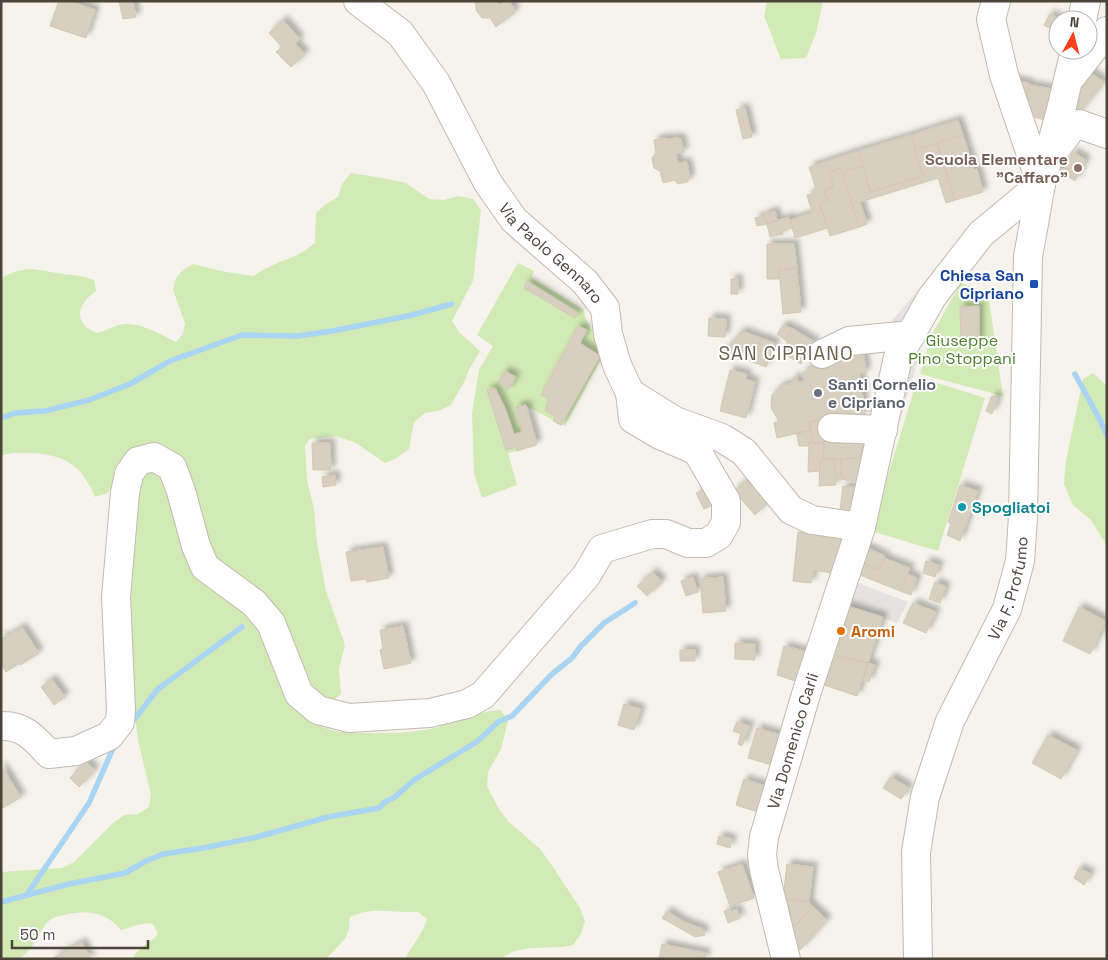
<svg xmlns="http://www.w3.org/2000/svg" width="1108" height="960" font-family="'Space Grotesk',sans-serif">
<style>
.green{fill:#d2eab5}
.parking{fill:#e5e3e0}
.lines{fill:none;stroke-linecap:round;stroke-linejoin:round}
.stream{stroke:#a9d4f2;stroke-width:5.5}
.building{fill:#d8cfc1;stroke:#d3c7b4;filter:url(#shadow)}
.minor-casing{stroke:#c2bbae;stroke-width:30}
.minor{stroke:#fff;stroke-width:28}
.education-dot{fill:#8d6e63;stroke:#fff;stroke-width:2}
.transit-dot{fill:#1a4fb4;stroke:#fff;stroke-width:2}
.worship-dot{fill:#6b7280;stroke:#fff;stroke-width:2}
.culture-dot{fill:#0f9aa8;stroke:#fff;stroke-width:2}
.food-dot{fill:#e8710a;stroke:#fff;stroke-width:2}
.labels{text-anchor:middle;stroke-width:4;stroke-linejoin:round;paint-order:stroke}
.education-label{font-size:16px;font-weight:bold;fill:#785e54;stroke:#fff;text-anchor:end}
.street-label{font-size:16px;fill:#4b4439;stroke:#fff}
.transit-label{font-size:16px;font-weight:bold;fill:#164399;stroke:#fff;text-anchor:end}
.park-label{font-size:16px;fill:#4a7f2a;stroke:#fff}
.worship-label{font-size:16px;font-weight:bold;fill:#5b616d;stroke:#fff;text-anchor:start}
.culture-label{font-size:16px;font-weight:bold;fill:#0d838f;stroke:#fff;text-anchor:start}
.food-label{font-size:16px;font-weight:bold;fill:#c56008;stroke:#fff;text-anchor:start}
.quarter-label{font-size:19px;letter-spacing:1px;fill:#6e6250;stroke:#fff}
</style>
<defs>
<filter id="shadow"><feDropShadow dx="4.5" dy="-4.5" stdDeviation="2.5" flood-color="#0004"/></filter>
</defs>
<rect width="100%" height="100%" fill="#f6f3ec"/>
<g class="green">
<polygon points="767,1 823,1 816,33 806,58 781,59 764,16"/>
<path d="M351,173L393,180L406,183L429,199L444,200L458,196L473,199L481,210L473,281L452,321L459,332L480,351L469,370L464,382L451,405L438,411L425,413L414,422L409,449L397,458L385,463L356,443L336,436L310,439L305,446L307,480L314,509L317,543L326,591L345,645L339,669L341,694L334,700L317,698L214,561L192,489L163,444L150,443L138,447L108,493L95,497C81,464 64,454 28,453C19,453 10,452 1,456V278C27,264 36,270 63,274C74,275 83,276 94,280L96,291C77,304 72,323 97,333C105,331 112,327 119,325C138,320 159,334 176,342L183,334L185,323L173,290L176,278L183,270L193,264L226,272L254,276C274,260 295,261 315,243L316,213L326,204L338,197L342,184Z"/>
<polygon points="518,263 534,271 532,278 584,310 585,317 604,353 565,426 526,406 536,446 508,453 517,485 482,498 474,473 472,413 479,370 493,346 477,335"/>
<polygon points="961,283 988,293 1003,396 920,374 932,334"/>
<polygon points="1093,373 1107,386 1107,546 1091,520 1073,505 1064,484 1066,461 1083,379"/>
<polygon points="918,377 985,398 938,551 871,531"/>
<path d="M145,471L158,472L168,482L200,580L222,598L247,611L266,630L307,717C314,722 322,727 331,730C353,735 412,734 434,728C457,722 477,711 501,710L508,721L501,749L488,772L487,786L500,811L509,822L540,849L549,861L580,908L585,921L581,934L573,945C548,951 522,942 501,959H405C412,945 423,934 427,919L418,912C395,913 372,906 350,917L349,929L345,939L326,959H134L133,957C140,946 149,944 158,934L153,924C140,922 133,927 121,930C107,912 85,909 65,915C61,916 54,917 50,920C43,925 40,935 35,942C31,949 25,954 19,959H1V872L61,868L74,862L113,823L124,815L138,814L149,807L151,794L138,741L128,654L124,589L136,482Z"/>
</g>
<g class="parking">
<polygon points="994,203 1000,208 893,332 881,333"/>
<polygon points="913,348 923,352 916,366 883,478"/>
<polygon points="851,580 908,602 897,623 844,605"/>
</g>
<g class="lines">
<g class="stream">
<polyline points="1075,374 1101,422 1107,436"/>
<polyline points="1,418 15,413 45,411 89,400 130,384 170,361 242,335 298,336 332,331 408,316 452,304"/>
<polyline points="130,725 158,689 242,627"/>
<polyline points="28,893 89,803 115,744"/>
<polyline points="1,902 69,884 125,873 144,862 163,854 203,848 257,837 328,817 379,808 385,802 395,797 414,780 478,741 498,722 512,716 551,675 572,658 581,646 604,623 635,603"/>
</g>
</g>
<g class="building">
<polygon points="59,1 70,1 95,10 86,38 50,26"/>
<polygon points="119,1 133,1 136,17 123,19"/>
<polygon points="474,1 497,1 500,5 505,1 509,1 514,8 514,13 496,27 490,18 482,18 476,10 476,5"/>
<polygon points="1050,14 1062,20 1058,20 1058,33 1044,25"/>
<polygon points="283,20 300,39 295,43 305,54 291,67 276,52 282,47 269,33"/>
<polygon points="1087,70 1104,82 1077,115 1066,106"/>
<polygon points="1009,79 1029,83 1025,108"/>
<polygon points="1030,85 1052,89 1045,120 1023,114"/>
<polygon points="745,108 752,137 743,139 736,110"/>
<polygon points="958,120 963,135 915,150 911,135"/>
<polygon points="911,135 923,176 870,192 858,151"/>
<polygon points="963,135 974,170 977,169 983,192 955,200 937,143"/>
<polygon points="665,138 666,139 678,138 681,139 684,152 676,154 678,163 687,162 690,178 687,182 678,184 674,180 663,183 660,171 654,168 652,158 656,153 654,140"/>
<polygon points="937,143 955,200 946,203 938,178 860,202 867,224 859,227 842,172 863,166 870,192 923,176 915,150"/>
<polygon points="858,151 863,166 842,172 841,168 829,172 834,187 824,190 828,202 820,204 827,228 795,238 790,220 812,213 807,195 814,193 813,190 816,189 809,167"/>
<polygon points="1073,152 1086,160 1075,181 1067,176 1069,171 1064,169"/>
<polygon points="1056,166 1069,171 1065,179 1051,175"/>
<polygon points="841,168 859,227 830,236 820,204 828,202 824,190 834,187 829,172"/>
<polygon points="775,211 777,220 767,224 764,214"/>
<polygon points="765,216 767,224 757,226 755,218"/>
<polygon points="789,217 792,228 782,231 783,234 770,237 767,224"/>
<polygon points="767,244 794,244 797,268 779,270 779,279 767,279"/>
<polygon points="797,268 801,312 783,314 779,270"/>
<rect x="731" y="279" width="7" height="15"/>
<polygon points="527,281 578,313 575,318 524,288"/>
<polygon points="979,306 979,343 961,343 960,307"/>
<polygon points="709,318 726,319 725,337 708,336"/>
<polygon points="783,325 793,329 785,340 777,334"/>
<polygon points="578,326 587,330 580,343 600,356 561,425 553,421 555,417 545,410 549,399 541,395"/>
<polygon points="793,329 815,342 801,364 782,353 788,343 785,340"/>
<polygon points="742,331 761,338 753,362 723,352"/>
<polygon points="761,338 775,343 766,367 753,362"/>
<polygon points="847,346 863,348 866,372 860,374 865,415 810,422 811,430 777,438 774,423 779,421 771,408 772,395 782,385 791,384 792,379 797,376 798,382 805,381 802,373"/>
<polygon points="730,370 747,374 746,379 755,382 746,418 720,411"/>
<polygon points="505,371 516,377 508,390 498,382"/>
<polygon points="495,388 505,408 514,434 522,432 516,407 526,405 537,444 517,451 516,447 506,450 487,390"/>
<polygon points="992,396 998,398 992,414 986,411"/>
<polygon points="823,420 824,443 812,443 810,422"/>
<polygon points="811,430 812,443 809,443 808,446 799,446 797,434"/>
<polygon points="866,437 867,458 823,459 824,439"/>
<polygon points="312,443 330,443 331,470 313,470"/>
<polygon points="809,443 824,443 823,459 823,462 820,462 820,471 808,472"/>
<polygon points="867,458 864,484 841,479 841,459"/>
<polygon points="823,459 834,459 836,485 819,486 820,462 823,462"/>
<polygon points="834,459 841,459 841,479 835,478"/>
<polygon points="335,475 336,485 323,487 322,477"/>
<polygon points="746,480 768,502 755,515 734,491"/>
<polygon points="960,485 978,491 960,541 947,535 951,524 948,522"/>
<polygon points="711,486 719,502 704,509 696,493"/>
<polygon points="843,486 861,488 858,513 840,510"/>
<polygon points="798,532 851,538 842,575 814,570 811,583 793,581"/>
<polygon points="861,545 885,556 879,570 858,561"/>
<polygon points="383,547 389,578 367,582 366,579 351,581 346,552"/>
<polygon points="884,558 910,568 900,591 855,573 858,561 879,570"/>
<polygon points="926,561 939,565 935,577 923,573"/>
<polygon points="653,572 662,582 647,596 637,586"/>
<polygon points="908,574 917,578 911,595 900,591"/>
<polygon points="693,577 698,592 686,596 681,581"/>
<polygon points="723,577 726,611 703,613 700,579"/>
<polygon points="935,582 946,587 940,603 929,599"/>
<polygon points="913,603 936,612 926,633 903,623"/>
<polygon points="844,605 883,617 868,663 828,654"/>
<polygon points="1079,607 1106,621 1090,654 1063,641"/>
<polygon points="403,626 411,663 384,669 380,650 383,649 380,630"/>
<polygon points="22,627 39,653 20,665 19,663 6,672 1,665 1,636 4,638"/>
<polygon points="735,643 755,644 755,660 735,659"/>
<polygon points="784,646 808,652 801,683 777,675"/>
<rect x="680" y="650" width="15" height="11"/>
<polygon points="828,654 868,663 857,696 818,683"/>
<polygon points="868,663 875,665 869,682 863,680"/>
<polygon points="52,679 65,697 54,705 41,687"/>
<polygon points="624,704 641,709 634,730 618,725"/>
<polygon points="737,722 750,726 742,746 738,744 741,734 733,731"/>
<polygon points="757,728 781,735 772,765 748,758"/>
<polygon points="1048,735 1077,750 1061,779 1032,763"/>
<polygon points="85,761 95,770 79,787 70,778"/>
<polygon points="1,765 21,797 1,809"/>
<polygon points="891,777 909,788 901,799 883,788"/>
<polygon points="744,779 766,786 758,812 736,805"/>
<polygon points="719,836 732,839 730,848 717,844"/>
<polygon points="742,864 754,898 730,906 718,872"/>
<polygon points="787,864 813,867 809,902 783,899"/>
<polygon points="1079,868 1091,874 1084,885 1074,878"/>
<polygon points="783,899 809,902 813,907 791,930"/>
<polygon points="813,907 827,920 800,950 789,939 791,930"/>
<polygon points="730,909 731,911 737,909 740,918 728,923 724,911"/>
<polygon points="667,911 682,921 703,929 705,935 695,937 662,918"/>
<polygon points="82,942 91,959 51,959"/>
<polygon points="662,944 706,953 705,959 659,959"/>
</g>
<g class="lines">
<defs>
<g id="minor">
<path id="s1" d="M358,1L400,33L436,83L488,183L514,220L585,282L605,308L608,334L617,365L630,393L675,421L722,438L744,452L791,510L812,520L861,527"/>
<polyline points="1082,20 1086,1"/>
<polyline points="1072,76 1107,31"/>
<polyline points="1052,154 1070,130 1079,124 1107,134"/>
<polyline points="822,354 849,341 911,335"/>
<polyline points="832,428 883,430"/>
<path d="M1,726C24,725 35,739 49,754L76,751L109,736L120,722L121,709L116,597L125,493L129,474L138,461L154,457L172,467L181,491L196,546L205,567L254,603L271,623L299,694L318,710L349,718L430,713L467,704L483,695L586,576L602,549L652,534H666L688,543H706L719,535L726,522V501L697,451L660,435L633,419L630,393"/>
<path id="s2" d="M786,959L764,870L762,855L764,837L807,691L861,527L898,357L932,297L981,234L1041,184L1004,75L991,19L996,1"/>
<path id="s3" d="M918,959L916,852L925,797L950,721L1007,609L1020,561L1023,517L1028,257L1041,184L1062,106L1075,50"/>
</g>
</defs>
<use href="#minor" class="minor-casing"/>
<use href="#minor" class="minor"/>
</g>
<circle class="education-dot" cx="1078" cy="168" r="5"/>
<rect class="transit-dot" x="1029" y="279" width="10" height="10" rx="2.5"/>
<circle class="worship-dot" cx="818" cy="393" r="5"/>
<circle class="culture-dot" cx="962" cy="507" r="5"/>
<circle class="food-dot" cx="841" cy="631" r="5"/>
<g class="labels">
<g class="education-label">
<text x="1068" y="165">Scuola Elementare<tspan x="1068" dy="18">"Caffaro"</tspan></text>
</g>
<g class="street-label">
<text dy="6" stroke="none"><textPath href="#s1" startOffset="322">Via Paolo Gennaro</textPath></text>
<text dy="6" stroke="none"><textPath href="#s3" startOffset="389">Via F. Profumo</textPath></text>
<text dy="6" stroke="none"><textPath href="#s2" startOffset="225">Via Domenico Carli</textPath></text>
</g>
<g class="transit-label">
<text x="1024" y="281">Chiesa San<tspan x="1024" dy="18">Cipriano</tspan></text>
</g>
<g class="park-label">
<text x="962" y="346">Giuseppe<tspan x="962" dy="18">Pino Stoppani</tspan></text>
</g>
<g class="worship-label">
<text x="828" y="390">Santi Cornelio<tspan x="828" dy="18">e Cipriano</tspan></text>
</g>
<g class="culture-label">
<text x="972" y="513">Spogliatoi</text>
</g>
<g class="food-label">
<text x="851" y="637">Aromi</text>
</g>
<g class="quarter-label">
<text x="786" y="360">SAN CIPRIANO</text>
</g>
</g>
<rect width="1108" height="960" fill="none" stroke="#4b4439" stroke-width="5"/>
<g transform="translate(1073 35) rotate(7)"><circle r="24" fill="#ffffff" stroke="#b7b4b0"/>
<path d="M0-4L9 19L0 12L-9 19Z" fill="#fc3f1d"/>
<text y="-8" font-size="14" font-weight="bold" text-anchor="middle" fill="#4b4439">N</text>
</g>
<path d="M12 940v8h136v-8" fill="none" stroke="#4b4439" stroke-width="2.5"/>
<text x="20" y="940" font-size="15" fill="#4b4439" stroke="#ffffff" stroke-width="4" paint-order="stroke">50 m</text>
</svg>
